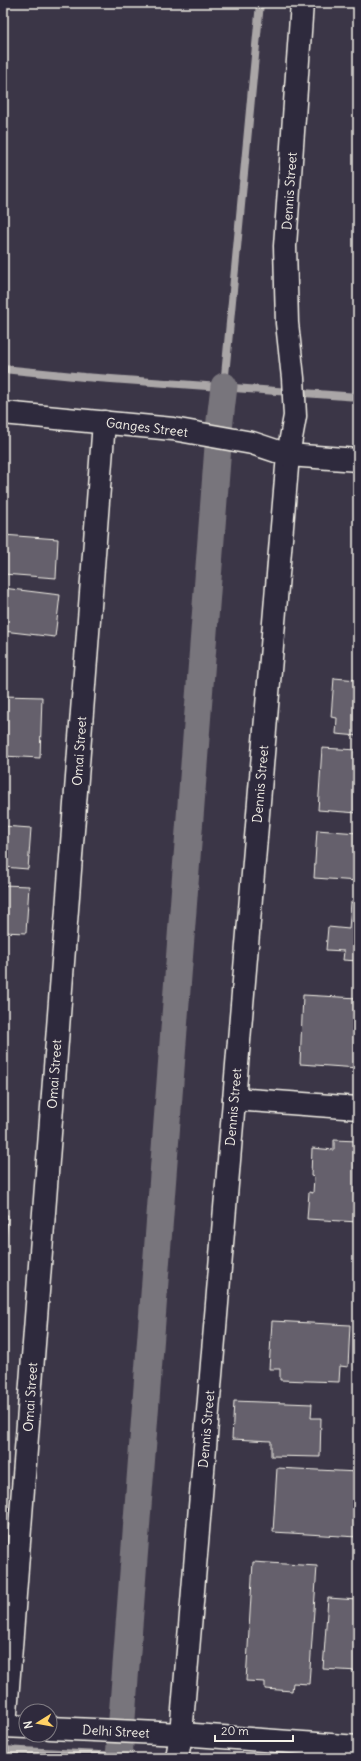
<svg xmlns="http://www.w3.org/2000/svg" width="361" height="1761" font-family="Delius,sans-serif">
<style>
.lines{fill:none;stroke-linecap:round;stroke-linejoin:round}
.stream{stroke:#aaa6a7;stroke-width:8}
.canal{stroke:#78747b;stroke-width:27}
.building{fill:#65616c;stroke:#f4f1e8}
.street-casing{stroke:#f4f1e8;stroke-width:25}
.secondary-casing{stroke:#f4f1e8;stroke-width:25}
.street{stroke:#2f2a3d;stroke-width:22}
.secondary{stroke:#2f2a3d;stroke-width:22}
.labels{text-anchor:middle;stroke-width:4;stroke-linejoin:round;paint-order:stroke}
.street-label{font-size:13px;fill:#f4f1e8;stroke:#2f2a3d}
</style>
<rect width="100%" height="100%" fill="#3b3647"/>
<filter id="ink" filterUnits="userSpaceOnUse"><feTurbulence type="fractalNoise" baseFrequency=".025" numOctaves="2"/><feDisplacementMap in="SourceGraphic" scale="8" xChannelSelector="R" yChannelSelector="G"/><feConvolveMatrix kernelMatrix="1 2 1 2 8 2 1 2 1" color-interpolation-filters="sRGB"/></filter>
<g filter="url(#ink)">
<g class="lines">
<g class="stream">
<polyline points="3,369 84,377 358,397"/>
<polyline points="224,386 260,3"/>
<polyline points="3,1750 119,1756"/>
</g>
<polyline class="canal" points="119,1758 220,420 224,386"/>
</g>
<g class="building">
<polygon points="3,535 58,539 56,578 3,574"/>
<polygon points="3,588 60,595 55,637 3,631"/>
<polygon points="334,678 358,680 358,736 336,734 337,718 331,717"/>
<polygon points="3,696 42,697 40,758 3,756"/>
<polygon points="322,748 358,750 358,813 318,810"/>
<polygon points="3,826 31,828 28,869 3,867"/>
<polygon points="317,830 358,833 358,881 314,878"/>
<polygon points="3,885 29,886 26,933 3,932"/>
<polygon points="351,902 358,903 358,961 343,960 344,951 326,950 328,927 349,929"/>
<polygon points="303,995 358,998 358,1068 300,1064"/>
<polygon points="334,1140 358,1141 358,1222 307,1219 309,1192 313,1193 314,1177 311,1176 312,1148 334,1150"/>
<polygon points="3,1215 8,1215 5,1256 3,1256"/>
<polygon points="272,1321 350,1325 348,1367 340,1366 339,1382 280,1380 280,1369 269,1369"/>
<polygon points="234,1401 312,1404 311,1418 321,1418 320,1457 271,1456 271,1441 232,1439"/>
<polygon points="277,1468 358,1472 358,1537 273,1532"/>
<polygon points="253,1562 317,1566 309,1684 293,1683 292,1691 265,1689 265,1682 246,1681"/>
<polygon points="328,1598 358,1600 358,1671 323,1669"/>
</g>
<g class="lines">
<defs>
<g id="street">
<polyline points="234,1099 358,1108"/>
<polyline points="5,1726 104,422"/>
<polyline points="181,1734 358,1747"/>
<polyline points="177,1758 181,1734 288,455"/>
</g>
<g id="secondary">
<polyline points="3,413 173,429 252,443 288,455 358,460"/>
<polyline points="288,455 295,416 293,378 287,323 285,246 302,3"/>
<polyline points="3,1726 26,1727"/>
<polyline points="50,1728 181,1734"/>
</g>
</defs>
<use href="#street" class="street-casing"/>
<use href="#secondary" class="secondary-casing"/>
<use href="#street" class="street"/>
<use href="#secondary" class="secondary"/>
</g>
</g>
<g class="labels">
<g class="street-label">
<text transform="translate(289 191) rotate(-86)" y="5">Dennis Street</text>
<text transform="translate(147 427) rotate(7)" y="5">Ganges Street</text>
<text transform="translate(79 751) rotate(-86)" y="5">Omai Street</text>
<text transform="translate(260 784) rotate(-85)" y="5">Dennis Street</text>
<text transform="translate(54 1074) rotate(-86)" y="5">Omai Street</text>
<text transform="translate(233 1107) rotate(-85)" y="5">Dennis Street</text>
<text transform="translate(30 1397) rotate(-86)" y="5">Omai Street</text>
<text transform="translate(206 1429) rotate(-85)" y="5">Dennis Street</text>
<text transform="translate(116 1731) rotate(3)" y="5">Delhi Street</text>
</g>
</g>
<rect width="361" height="1761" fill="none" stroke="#2f2a3d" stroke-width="16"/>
<rect x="8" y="8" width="345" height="1745" fill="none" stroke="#f4f1e8" stroke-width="1.5" filter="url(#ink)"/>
<g transform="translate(38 1723) rotate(259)"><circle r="19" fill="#2f2a3d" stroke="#7e7a81"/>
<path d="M0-3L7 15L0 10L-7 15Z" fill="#ffd166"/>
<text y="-6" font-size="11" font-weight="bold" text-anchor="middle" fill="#f4f1e8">N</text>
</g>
<path d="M215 1735v6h78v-6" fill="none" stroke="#f4f1e8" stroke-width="2"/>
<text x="221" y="1735" font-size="12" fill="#f4f1e8" stroke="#2f2a3d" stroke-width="3" paint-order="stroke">20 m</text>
</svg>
